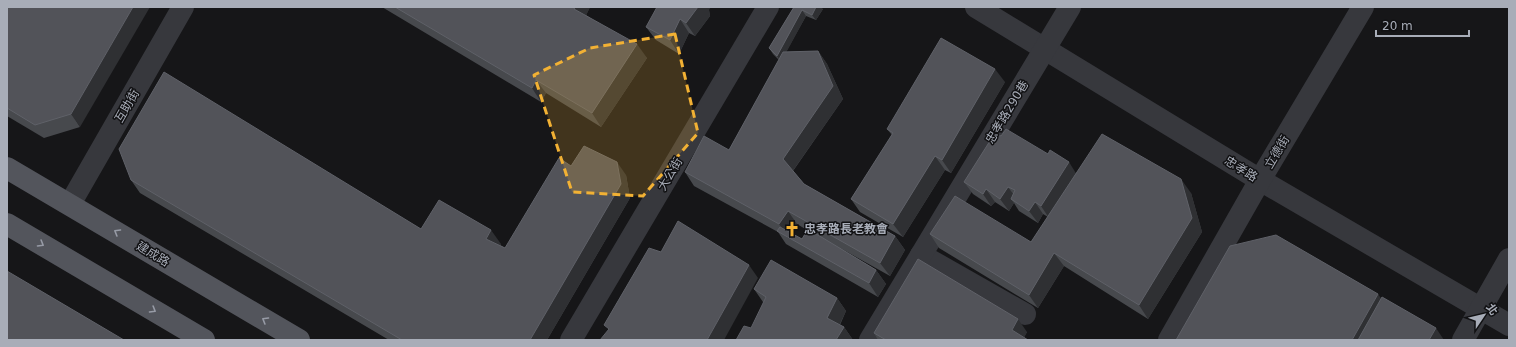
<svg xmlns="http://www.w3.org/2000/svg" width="1516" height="347" font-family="'DejaVu Sans','Noto Sans TC',sans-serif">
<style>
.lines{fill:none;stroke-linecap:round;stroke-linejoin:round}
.minor{stroke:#37383d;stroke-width:22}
.major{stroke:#53555c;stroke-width:22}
.wall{fill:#47494d;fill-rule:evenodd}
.shaded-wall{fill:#2f3033}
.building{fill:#525359;stroke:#5f6168}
.oneway{stroke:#979ba6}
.marked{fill:#f2b134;fill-opacity:0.2;stroke:#f2b134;stroke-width:3;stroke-dasharray:8 5;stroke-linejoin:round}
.labels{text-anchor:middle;stroke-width:3;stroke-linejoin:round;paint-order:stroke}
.street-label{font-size:12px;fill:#a8adb8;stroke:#111113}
.poi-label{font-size:12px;font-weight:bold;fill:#a8adb8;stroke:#111113;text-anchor:start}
</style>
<rect width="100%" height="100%" fill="#161618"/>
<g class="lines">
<g class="minor">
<polyline points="976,7 1260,180 1509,325"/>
<polyline points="70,204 183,7"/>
<polyline points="921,255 1025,314"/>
<polyline points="571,340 768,7"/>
<polyline points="870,340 1070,7"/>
<polyline points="1169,340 1260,180 1363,7"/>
<polyline points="1463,340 1509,259"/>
</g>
<g class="major">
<polyline points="7,168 299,340"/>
<polyline points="7,224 204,340"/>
</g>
</g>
<g class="wall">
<polygon points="7,7 80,127 44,138 7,116"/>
<polygon points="382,7 590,7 586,15 647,58 601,127 546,93 541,102"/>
<path d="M794,7L823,9L816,20L806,16L786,52L818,51L827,64L843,99L793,171L804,184L895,236L905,250L890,276L840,248L876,270L886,284L878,297L786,244L778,232L694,186L685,172L729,150L779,60L773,54L769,48ZM797,224L807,230L802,239L791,233Z"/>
<polygon points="709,10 710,16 695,36 689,33 679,54 656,40 646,27"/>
<polygon points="1005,82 951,173 945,170 903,237 860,212 851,199 892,135 887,129"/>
<polygon points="571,166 626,175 630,198 547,340 389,340 140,193 131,180 421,229 501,244 500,245 505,248"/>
<polygon points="1076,173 1191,193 1202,232 1148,319 1064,266 1038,308 939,248 930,234 1031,242 1048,217 1043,214 1038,223 1019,211 1014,203 1009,211 995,202 991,206 973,194 964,182"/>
<polygon points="754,289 837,298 846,311 840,325 844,327 853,340 763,302"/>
<polygon points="1027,332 1024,337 1028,340 878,340 874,333"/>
</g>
<g class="shaded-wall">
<polygon points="133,7 150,7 80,127 71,114"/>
<polygon points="575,7 590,7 583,22 574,9"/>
<polygon points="698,7 711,7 709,10 710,16 695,36 686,23"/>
<polygon points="816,7 821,7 823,9 816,20 812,15"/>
<polygon points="802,10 806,16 781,62 777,56"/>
<polygon points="680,19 689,33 679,54 670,40"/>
<polygon points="637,44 647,58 601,127 592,113"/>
<polygon points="818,51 827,64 843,99 792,172 783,159"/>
<polygon points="995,69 1005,82 951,173 942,160"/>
<polygon points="536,80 546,93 541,102 532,88"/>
<polygon points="935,156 945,170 903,237 893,224"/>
<polygon points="617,162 626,175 630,198 547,340 530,340"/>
<polygon points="1069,162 1077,175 1049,218 1041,206"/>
<polygon points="1181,179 1191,193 1202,232 1148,319 1139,305"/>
<polygon points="1008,187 1017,199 1011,199 1014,203 1009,211 1000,199"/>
<polygon points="986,189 995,202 991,206 983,194"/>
<polygon points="1035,202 1043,214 1038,223 1029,211"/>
<polygon points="788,211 797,224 788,238 779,224"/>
<polygon points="491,230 501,244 495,252 486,239"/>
<polygon points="895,236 905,250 890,276 880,263"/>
<polygon points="1054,253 1064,266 1038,308 1029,295"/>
<polygon points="749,265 758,278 724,340 707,340"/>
<polygon points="876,270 886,284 878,297 869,283"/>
<polygon points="1378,294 1387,307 1369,340 1352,340"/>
<polygon points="837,298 846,311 836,332 827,318"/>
<polygon points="1018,319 1027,332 1023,340 1012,330"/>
<polygon points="844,327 853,340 836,340"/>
<polygon points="1436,328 1444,340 1429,340"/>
</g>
<g class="building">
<polygon points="7,7 133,7 71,114 35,125 7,108"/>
<polygon points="395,7 575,7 574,9 637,44 592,113 536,80 532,88"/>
<polygon points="657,7 698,7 686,23 680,19 670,40 646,27"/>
<polygon points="794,7 816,7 812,15 802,10 777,56 769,48"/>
<polygon points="941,38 995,69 942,160 935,156 893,224 851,199 893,133 887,129"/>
<polygon points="818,51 833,86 783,159 804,184 895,236 880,263 788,211 779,224 685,172 704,136 729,150 783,52"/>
<polygon points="164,72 421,229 439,200 491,230 486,239 505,248 559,158 571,166 584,146 617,162 621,184 530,340 402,340 131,180 119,149"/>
<polygon points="1006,129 1048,154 1050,150 1069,162 1041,206 1035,202 1029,211 1011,199 1015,190 1008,187 1000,199 986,189 983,194 964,182 995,133 1001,136"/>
<polygon points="1102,134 1181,179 1192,218 1139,305 1054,253 1029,295 930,234 955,196 1031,242"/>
<polygon points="678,221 749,265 707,340 600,340 609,329 604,325 649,248 661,252"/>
<polygon points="780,227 802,239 808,229 876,270 869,283 777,231"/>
<polygon points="1276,235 1378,294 1352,340 1176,340 1230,246"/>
<polygon points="918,259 1018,319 1012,330 1028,340 886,340 874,333"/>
<polygon points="771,260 837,298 827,318 844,327 836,340 736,340 744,326 751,328 766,297 754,289"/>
<polygon points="7,271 124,340 7,340"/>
<polygon points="1382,297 1436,328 1429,340 1358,340"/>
</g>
<defs><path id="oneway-chevron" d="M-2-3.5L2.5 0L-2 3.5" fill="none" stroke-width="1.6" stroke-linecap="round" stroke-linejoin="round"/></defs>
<g class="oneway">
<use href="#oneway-chevron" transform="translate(117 232) rotate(-149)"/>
<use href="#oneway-chevron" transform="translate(41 244) rotate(31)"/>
<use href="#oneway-chevron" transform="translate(153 310) rotate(31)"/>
<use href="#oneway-chevron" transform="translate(265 320) rotate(-149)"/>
</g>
<path class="marked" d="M675,34L698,133L643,196L572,192L534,75L590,48Z"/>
<defs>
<symbol id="church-bare" viewBox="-9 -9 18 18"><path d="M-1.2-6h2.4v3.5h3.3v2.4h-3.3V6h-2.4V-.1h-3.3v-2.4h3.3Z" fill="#f2b134" stroke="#111113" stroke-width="2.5" paint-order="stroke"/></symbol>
</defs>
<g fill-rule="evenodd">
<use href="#church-bare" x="781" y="218" width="22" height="22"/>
</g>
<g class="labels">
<g class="street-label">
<text transform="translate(127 106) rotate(-60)" y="4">互助街</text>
<text transform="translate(1007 112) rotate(-59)" y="4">忠孝路290巷</text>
<text transform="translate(1277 152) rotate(-59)" y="4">立德街</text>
<text transform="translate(1241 169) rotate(32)" y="4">忠孝路</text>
<text transform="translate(670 174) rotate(-59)" y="4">大公街</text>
<text transform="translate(153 254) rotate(31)" y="4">建成路</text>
</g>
<g class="poi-label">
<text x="804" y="233">忠孝路長老教會</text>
</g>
</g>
<rect width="1516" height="347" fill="none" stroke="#a8adb8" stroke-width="16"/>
<g transform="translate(1484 315) rotate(55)" stroke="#111113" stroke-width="3" paint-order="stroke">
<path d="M0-3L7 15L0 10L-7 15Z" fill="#a8adb8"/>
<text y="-6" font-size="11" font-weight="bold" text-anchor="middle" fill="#a8adb8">北</text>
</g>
<path d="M1376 30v6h93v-6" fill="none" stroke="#a8adb8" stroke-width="2"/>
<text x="1382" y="30" font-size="12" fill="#a8adb8" stroke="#111113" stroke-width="3" paint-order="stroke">20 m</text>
</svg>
